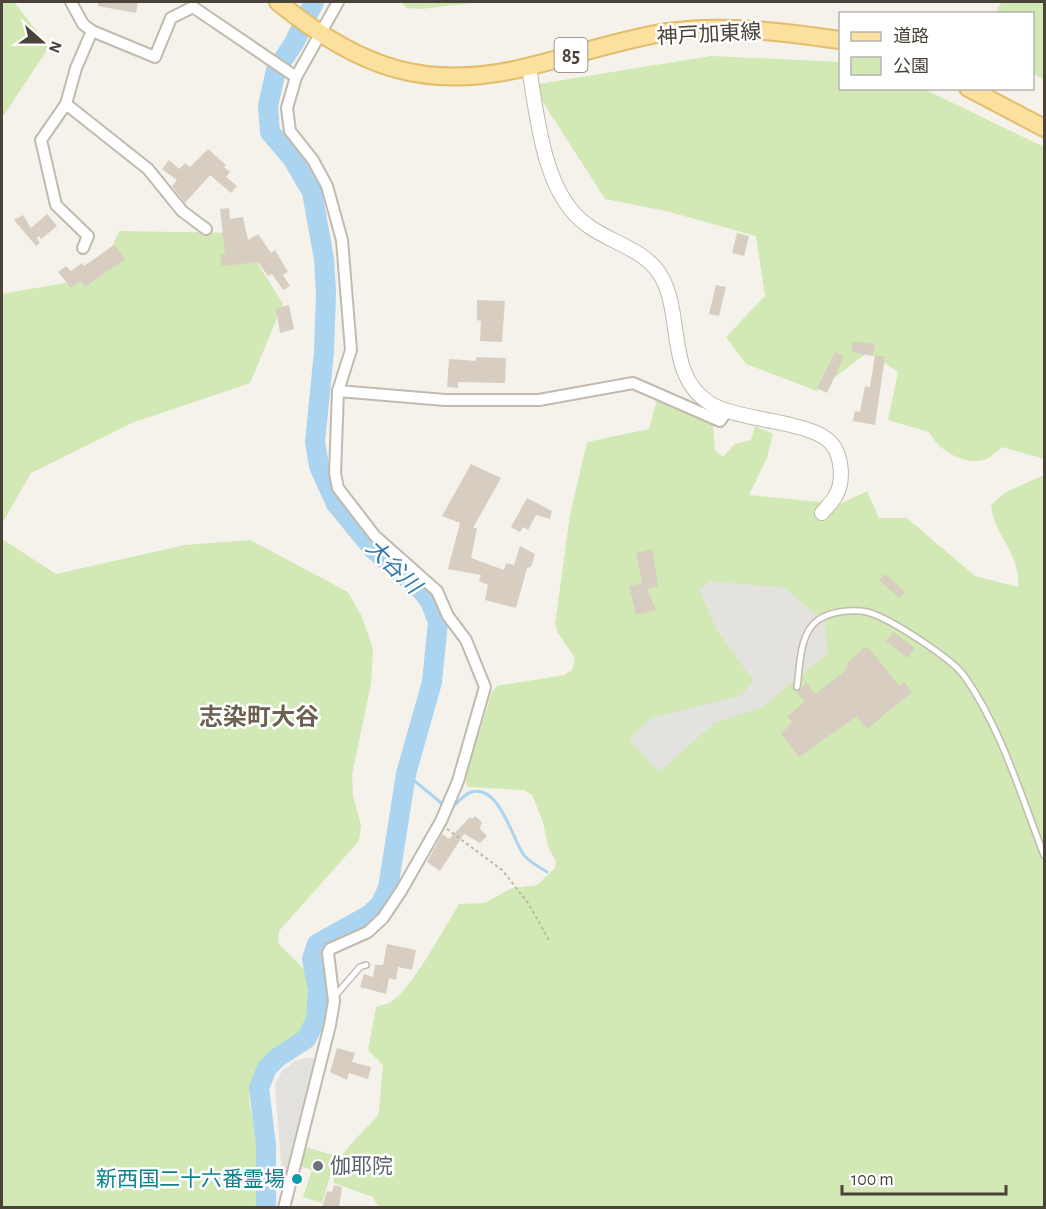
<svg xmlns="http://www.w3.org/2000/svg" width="1046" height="1209" font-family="'Alegreya Sans','Noto Sans JP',sans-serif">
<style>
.green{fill:#d2e8b5}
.parking{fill:#e4e2df}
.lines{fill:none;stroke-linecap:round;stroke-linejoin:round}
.stream{stroke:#aad4f0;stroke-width:3}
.river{stroke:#aad4f0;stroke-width:20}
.building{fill:#d7cec1}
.service-casing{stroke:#c1baae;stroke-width:8}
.minor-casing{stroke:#c1baae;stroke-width:14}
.tertiary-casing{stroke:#c1baae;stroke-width:16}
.primary-casing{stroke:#e2bd6c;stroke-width:20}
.path{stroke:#c2b69f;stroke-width:2;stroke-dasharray:3 3;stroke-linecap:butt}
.service{stroke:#fff;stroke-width:5}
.minor{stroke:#fff;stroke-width:10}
.tertiary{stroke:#fff;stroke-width:14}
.primary{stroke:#fce09e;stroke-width:16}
.worship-dot{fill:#6b7280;stroke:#fff;stroke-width:2}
.culture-dot{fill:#0f9aa8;stroke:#fff;stroke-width:2}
.labels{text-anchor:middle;stroke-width:5;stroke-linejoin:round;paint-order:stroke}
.shield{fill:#fff;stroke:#807b74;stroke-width:1.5}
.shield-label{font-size:20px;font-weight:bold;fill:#4a4339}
.street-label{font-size:21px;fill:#4a4339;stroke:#fff}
.worship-label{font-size:21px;fill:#5b616d;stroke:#fff;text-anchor:start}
.culture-label{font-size:21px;fill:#0d838f;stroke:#fff;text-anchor:end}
.water-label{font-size:22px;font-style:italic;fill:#317aad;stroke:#fff}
.quarter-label{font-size:24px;font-weight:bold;fill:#6c6150;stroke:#fff}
</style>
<rect width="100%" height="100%" fill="#f5f2eb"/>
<g class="green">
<polygon points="2,2 14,2 49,47 2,118"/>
<polygon points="401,2 483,2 421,9 406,8"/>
<polygon points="1001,2 1044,2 1044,80 1033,73 1032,14 996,13"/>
<path d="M711,56L840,62V88L924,89L1044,147V459L1002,447C997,451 992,456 986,459C965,467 938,450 929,432L888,420L898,372L868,352L817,391L746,364L726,337L765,296L756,236L666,211L605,199L532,85Z"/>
<polygon points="119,231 239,233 283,304 250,383 132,423 31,473 2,524 2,294 99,277"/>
<path d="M657,399L713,425L715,450L723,457L735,444L751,440L755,426L773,434L767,458L749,495L840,504L867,491L879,518H907L975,576L1018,587C1021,553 994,536 991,505L1006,492L1044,475V1207L379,1208L373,1197L334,1183C331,1158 361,1134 377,1117L379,1111L383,1065L368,1050L376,1007C380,1005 385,1005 389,1003C409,994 446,925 459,904L485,903L512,888L537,885L555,868L556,861L548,847L543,822L532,795L524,790L468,787L465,778L492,692L497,686L564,675L572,670L575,658L558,633L555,624L570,515L587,442L649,429Z"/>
<path d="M2,539L56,574L185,545L250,540L348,592L362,617L373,649L371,684L352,775L353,796L361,825L359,841L279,931L278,943C287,953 300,963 307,974C320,994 313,1027 294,1041C273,1056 255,1058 250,1089C247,1107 255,1122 258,1139C263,1160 262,1187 255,1207H2Z"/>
<polygon points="306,1147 336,1156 322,1203 303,1197 312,1170 300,1166"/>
</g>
<g class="parking">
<polygon points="710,581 785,588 825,622 828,653 762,707 714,723 659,772 629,739 651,718 742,695 753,680 718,632 699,590"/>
<polygon points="307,1058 316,1058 286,1184 282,1178 275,1084 282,1071 295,1061"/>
</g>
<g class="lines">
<g class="stream">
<polyline points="406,774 445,806"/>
<path d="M451,808C457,804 462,796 469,793C499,780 513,842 524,855C529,862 540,867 547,872"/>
</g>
<polyline class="river" points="266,1208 266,1145 259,1088 267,1068 277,1058 306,1039 316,1020 318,990 312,959 317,944 369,915 380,905 388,888 406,774 432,682 438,622 430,601 423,592 373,549 336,504 319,466 315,442 324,352 326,293 324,259 312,192 292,158 270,132 268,106 276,70 294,43 314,2"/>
</g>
<g class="building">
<polygon points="98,2 138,2 136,13 98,6"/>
<polygon points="208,149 226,165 224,167 230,172 226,177 237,186 231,193 210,175 185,203 172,186 177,180 162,169 169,160 179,169 185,163 190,167"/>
<polygon points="229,208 230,219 243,217 248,240 258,234 271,253 275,250 288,272 283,275 290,286 283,290 272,274 268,276 258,262 222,266 220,255 225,254 220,209"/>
<polygon points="47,214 57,226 41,239 39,236 37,238 40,243 36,246 14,220 23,215 31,228"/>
<polygon points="737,233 749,236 744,256 732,253"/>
<polygon points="114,245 125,259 85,287 81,281 71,288 58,272 66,266 71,271 82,263 84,266"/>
<polygon points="716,285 726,287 719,316 709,314"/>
<polygon points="477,300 505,301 502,342 480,341 481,321 477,320"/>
<polygon points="289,305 294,329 280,333 276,308"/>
<polygon points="853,341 875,344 873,356 851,352"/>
<polygon points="835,352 844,356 827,393 817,388"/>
<polygon points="875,355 885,357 875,425 853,421 855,411 860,412 865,386 870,387"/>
<polygon points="476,357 506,358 505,383 458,382 458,388 447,387 449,359 476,361"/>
<polygon points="471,464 501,478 473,528 477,528 471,558 504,570 506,563 514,565 520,546 535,554 531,567 527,568 516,608 485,600 488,585 479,581 481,575 448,569 460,523 442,516"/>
<polygon points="527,498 552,511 550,519 536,515 528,530 523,527 520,532 511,527"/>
<polygon points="652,549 658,586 647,589 656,610 636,615 629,586 642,583 636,553"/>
<polygon points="885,574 905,592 899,598 879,580"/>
<polygon points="893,632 915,648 907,658 886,641"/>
<polygon points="865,647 870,649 899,686 904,682 912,692 867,729 857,716 799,757 781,734 792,722 787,716 805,702 796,692 800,690 806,682 815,694 846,670 848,662"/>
<polygon points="475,816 482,822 480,829 487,836 480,843 464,834 440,871 427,862 442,834 449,839 470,817 472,819"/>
<polygon points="387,944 416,950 412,970 398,967 396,980 389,978 386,994 360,987 364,974 373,977 375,965 383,965"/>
<polygon points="337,1048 355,1053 352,1062 371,1067 368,1079 349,1073 347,1080 330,1072"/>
<polygon points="334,1185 342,1187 339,1208 322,1208 327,1191 332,1192"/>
</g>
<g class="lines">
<defs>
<g id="service">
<path d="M797,687C800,667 799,633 818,620C831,611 853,609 867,612C888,617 953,659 965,677C1002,730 1021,796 1044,855"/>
<polyline points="334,997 360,967 366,965"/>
</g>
<g id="minor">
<polyline points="71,2 83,24 92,31 155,57 171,18 193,7 296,77"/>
<polyline points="66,104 148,169 182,211 206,229"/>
<polyline points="83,248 88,236 56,205 41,140 66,104 76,68 92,31"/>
<polyline points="338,391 445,400 539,400 633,383 720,421 727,411"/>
<polyline points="284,1208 330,1025 334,1001 328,953 330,949 368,932 383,918 401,891 441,821 458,781 485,687 466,640 448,616 437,591 375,536 338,488 335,473 338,391 351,350 342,240 327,186 313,160 290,131 287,108 296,77 338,2"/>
</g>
<path id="tertiary" d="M529,67C537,115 543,194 587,225C611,243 645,249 661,276C684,316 665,376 711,404C740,421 813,421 831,443C842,455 844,481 836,495C833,501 827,507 822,513"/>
<g id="primary">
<path d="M278,2C359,68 427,93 531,66C576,55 622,39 668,32C726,24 783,32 840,40"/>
<polyline points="968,88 1044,128"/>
</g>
</defs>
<use href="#service" class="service-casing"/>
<use href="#minor" class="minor-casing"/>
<use href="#tertiary" class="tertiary-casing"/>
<use href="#primary" class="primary-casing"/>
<polyline class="path" points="447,829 502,870 528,903 550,942"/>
<use href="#service" class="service"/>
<use href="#minor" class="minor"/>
<use href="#tertiary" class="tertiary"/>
<use href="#primary" class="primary"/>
</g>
<circle class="worship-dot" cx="318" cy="1166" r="6"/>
<circle class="culture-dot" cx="297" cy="1179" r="6"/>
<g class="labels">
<rect class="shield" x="554.5" y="38" width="33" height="34" rx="4.5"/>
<g class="shield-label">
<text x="571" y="62">85</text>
</g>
<g class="street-label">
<text transform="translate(709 34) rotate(-3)" y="7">神戸加東線</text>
</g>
<g class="worship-label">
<text x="330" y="1173">伽耶院</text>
</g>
<g class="culture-label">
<text x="285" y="1186">新西国二十六番霊場</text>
</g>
<g class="water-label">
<text transform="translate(394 566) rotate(44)" y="8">大谷川</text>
</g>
<g class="quarter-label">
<text x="259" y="725">志染町大谷</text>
</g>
</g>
<rect width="1046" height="1209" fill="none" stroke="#4a4339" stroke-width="6"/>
<rect x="839" y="12" width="195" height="78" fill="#ffffff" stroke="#b7b4b0" stroke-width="1.5"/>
<rect x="851" y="32" width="30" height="9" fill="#fce09e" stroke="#b7b4b0" stroke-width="1.5"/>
<text x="893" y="42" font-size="18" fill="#4a4339">道路</text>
<rect x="851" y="57" width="30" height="18" fill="#d2e8b5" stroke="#b7b4b0" stroke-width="1.5"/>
<text x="893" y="72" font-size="18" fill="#4a4339">公園</text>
<g transform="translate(42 42) rotate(111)" stroke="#ffffff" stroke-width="4.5" paint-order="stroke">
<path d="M0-4.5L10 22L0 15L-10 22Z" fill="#4a4339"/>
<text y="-9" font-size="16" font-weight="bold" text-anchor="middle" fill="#4a4339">N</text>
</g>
<path d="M842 1185v9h164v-9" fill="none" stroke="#4a4339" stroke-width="3"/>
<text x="851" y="1185" font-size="18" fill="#4a4339" stroke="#ffffff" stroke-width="4.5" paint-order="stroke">100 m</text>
</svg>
